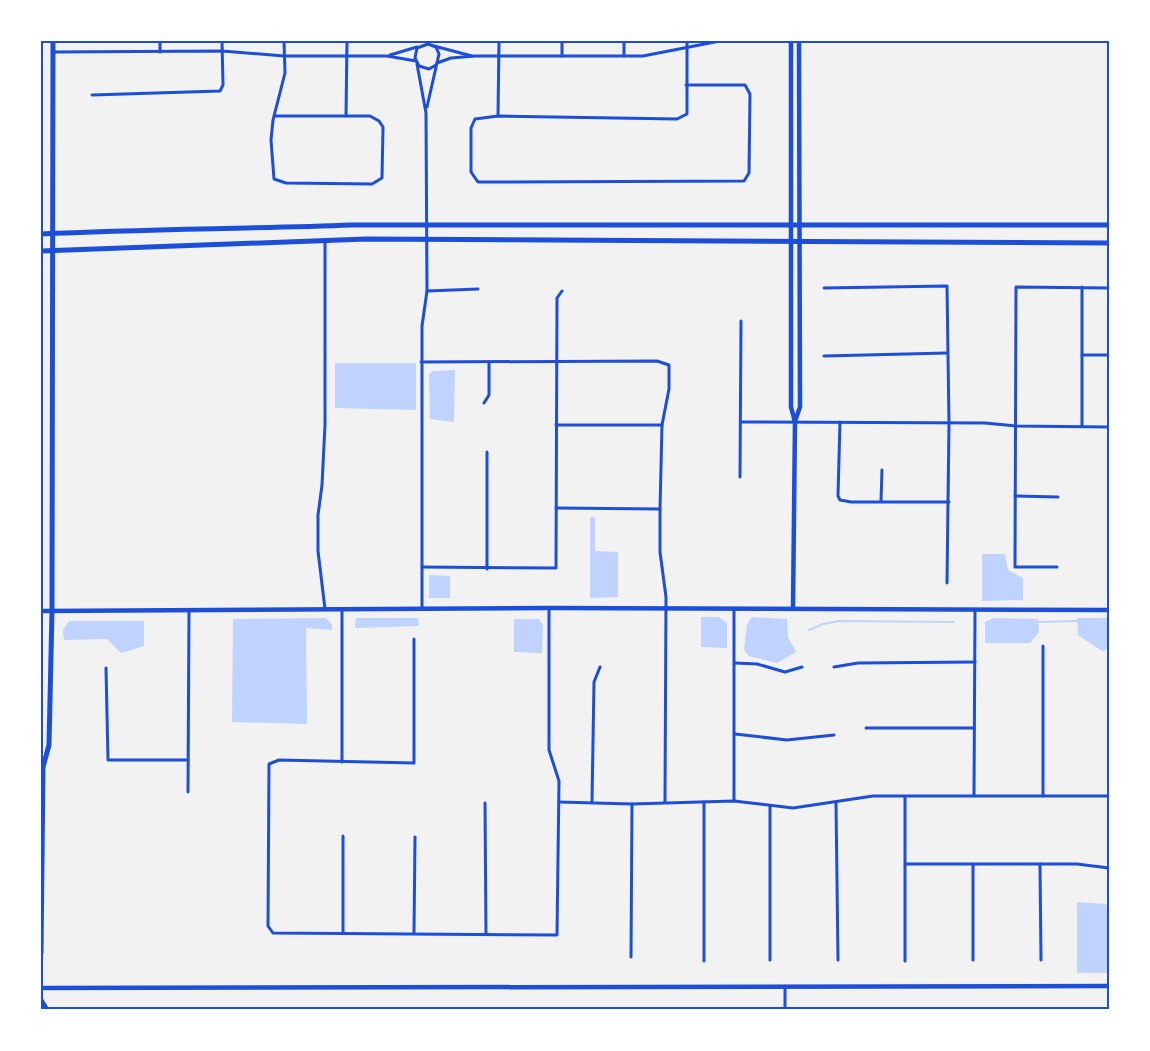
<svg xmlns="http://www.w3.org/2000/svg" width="1150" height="1051" font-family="'Crimson Pro',serif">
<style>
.water{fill:#bfd3fe}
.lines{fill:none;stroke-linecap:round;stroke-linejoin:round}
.stream{stroke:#bfd3fe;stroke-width:2}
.minor{stroke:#1d4ed8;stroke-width:3}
.tertiary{stroke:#1d4ed8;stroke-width:4.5}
.primary{stroke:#1d4ed8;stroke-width:5}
.neatline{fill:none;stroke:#1d4ed8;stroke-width:2}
</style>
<rect width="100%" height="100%" fill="#f2f2f2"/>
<g class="water">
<polygon points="335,363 416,363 416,410 335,408"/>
<polygon points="455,370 454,422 430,419 429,374 433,371"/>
<polygon points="590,517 595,517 595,551 618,552 618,597 590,598"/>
<polygon points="982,554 1005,554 1008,570 1023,578 1023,600 982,601"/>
<polygon points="429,575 450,576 450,598 429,598"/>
<polygon points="701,617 719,617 727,623 727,648 701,647"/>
<polygon points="752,617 787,619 788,637 796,652 777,663 749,656 744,650 747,624"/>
<polygon points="326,618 332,625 332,630 306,628 307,724 232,722 233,619"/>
<polygon points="356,618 418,618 419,626 355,628"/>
<polygon points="993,618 1038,619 1039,632 1030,643 985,643 985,622"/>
<polygon points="1077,618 1109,618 1109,649 1102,651 1078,635"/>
<polygon points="514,619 539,619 543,625 542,653 514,652"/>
<polygon points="69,621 144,621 144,646 121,653 107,639 64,640 63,630"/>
<polygon points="1077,902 1106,904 1109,915 1109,973 1077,973"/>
</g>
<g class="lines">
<g class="stream">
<polyline points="1038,622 1077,621"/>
<polyline points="809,630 823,624 839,621 954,622"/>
</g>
<g class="minor">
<polyline points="160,41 160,52"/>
<polyline points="434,46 472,56"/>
<polyline points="54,52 222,51 284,56 387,56 416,61"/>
<polyline points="390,55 417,47"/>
<polyline points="562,56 562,41"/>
<polyline points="624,56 624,41"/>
<polyline points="437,63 451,58 475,56 643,56 720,41"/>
<polyline points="417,64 426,113 427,291 422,326 422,608"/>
<polyline points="686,85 745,85 750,94 749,173 744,181 478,182 471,172 471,128 475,119 498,116 677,119 687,114 687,41"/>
<polyline points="92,95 220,91 223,85 222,41"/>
<polyline points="427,107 439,54 436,47 428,44 417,48 415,58 419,66 429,69 436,65"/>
<polyline points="274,116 370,116 379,121 383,127 382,178 372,184 286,183 274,179 271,140 273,120 285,73 284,41"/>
<polyline points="346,116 347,41"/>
<polyline points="498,116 499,41"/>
<polyline points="325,241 325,425 322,485 318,515 318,551 325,609"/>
<polyline points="1082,287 1082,426"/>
<polyline points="824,288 947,286 949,424 947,583"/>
<polyline points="427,291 478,289"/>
<polyline points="1082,355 1109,355"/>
<polyline points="824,356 947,353"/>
<polyline points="421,362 657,361 669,365 669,389 662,425 660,509 660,552 666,597 665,802"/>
<polyline points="484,403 489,395 489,362"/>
<polyline points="741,422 985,423 1016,426 1109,427"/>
<polyline points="840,422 838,496 840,500 851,502 949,502"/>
<polyline points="556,425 662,425"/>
<polyline points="740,477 741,321"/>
<polyline points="1015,496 1058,497"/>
<polyline points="881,501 882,470"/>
<polyline points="556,508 660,509"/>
<polyline points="422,567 556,568 557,298 562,291"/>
<polyline points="1057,567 1015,567 1016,287 1109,288"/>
<polyline points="487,569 487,452"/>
<polyline points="734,609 734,801"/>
<polyline points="414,639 414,763 279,760 269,764 268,926 273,933 557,935 559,781 549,750 549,608"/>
<polyline points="735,663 757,664 785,672 802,667"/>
<polyline points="834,667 858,663 975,662"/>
<polyline points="106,668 108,760 188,760"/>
<polyline points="866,728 974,728"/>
<polyline points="735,734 787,740 834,735"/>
<polyline points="342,762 342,609"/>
<polyline points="188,792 189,610"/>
<polyline points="974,796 975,610"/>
<polyline points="1043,796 1043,646"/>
<polyline points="905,797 905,961"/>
<polyline points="559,802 632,804 734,801 793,808 873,796 1109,796"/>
<polyline points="592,802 594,682 600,667"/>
<polyline points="485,803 486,934"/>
<polyline points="836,803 838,960"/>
<polyline points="343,836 343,933"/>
<polyline points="905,864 1077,864 1109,868"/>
<polyline points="973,864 973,960"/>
<polyline points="1040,864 1041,960"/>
<polyline points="414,933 415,837"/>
<polyline points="631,957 632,804"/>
<polyline points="770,960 770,807"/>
<polyline points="704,961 704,802"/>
<polyline points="785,1010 785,986"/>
</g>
<g class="tertiary">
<polyline points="791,41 791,407 795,422 793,609"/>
<polyline points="795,421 800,407 799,41"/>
<polyline points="41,611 549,608 1109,610"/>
<polyline points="41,988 1109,986"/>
</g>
<g class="primary">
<path d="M41,234C145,229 248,229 352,225H1109"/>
<polyline points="41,251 366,239 1109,243"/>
<polyline points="41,953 43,767 49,745 52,611 53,41"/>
<polyline points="41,1000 47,1010"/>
</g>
</g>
<rect width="1150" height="1051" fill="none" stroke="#ffffff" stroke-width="85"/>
<rect x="42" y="42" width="1066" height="966" class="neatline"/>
</svg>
